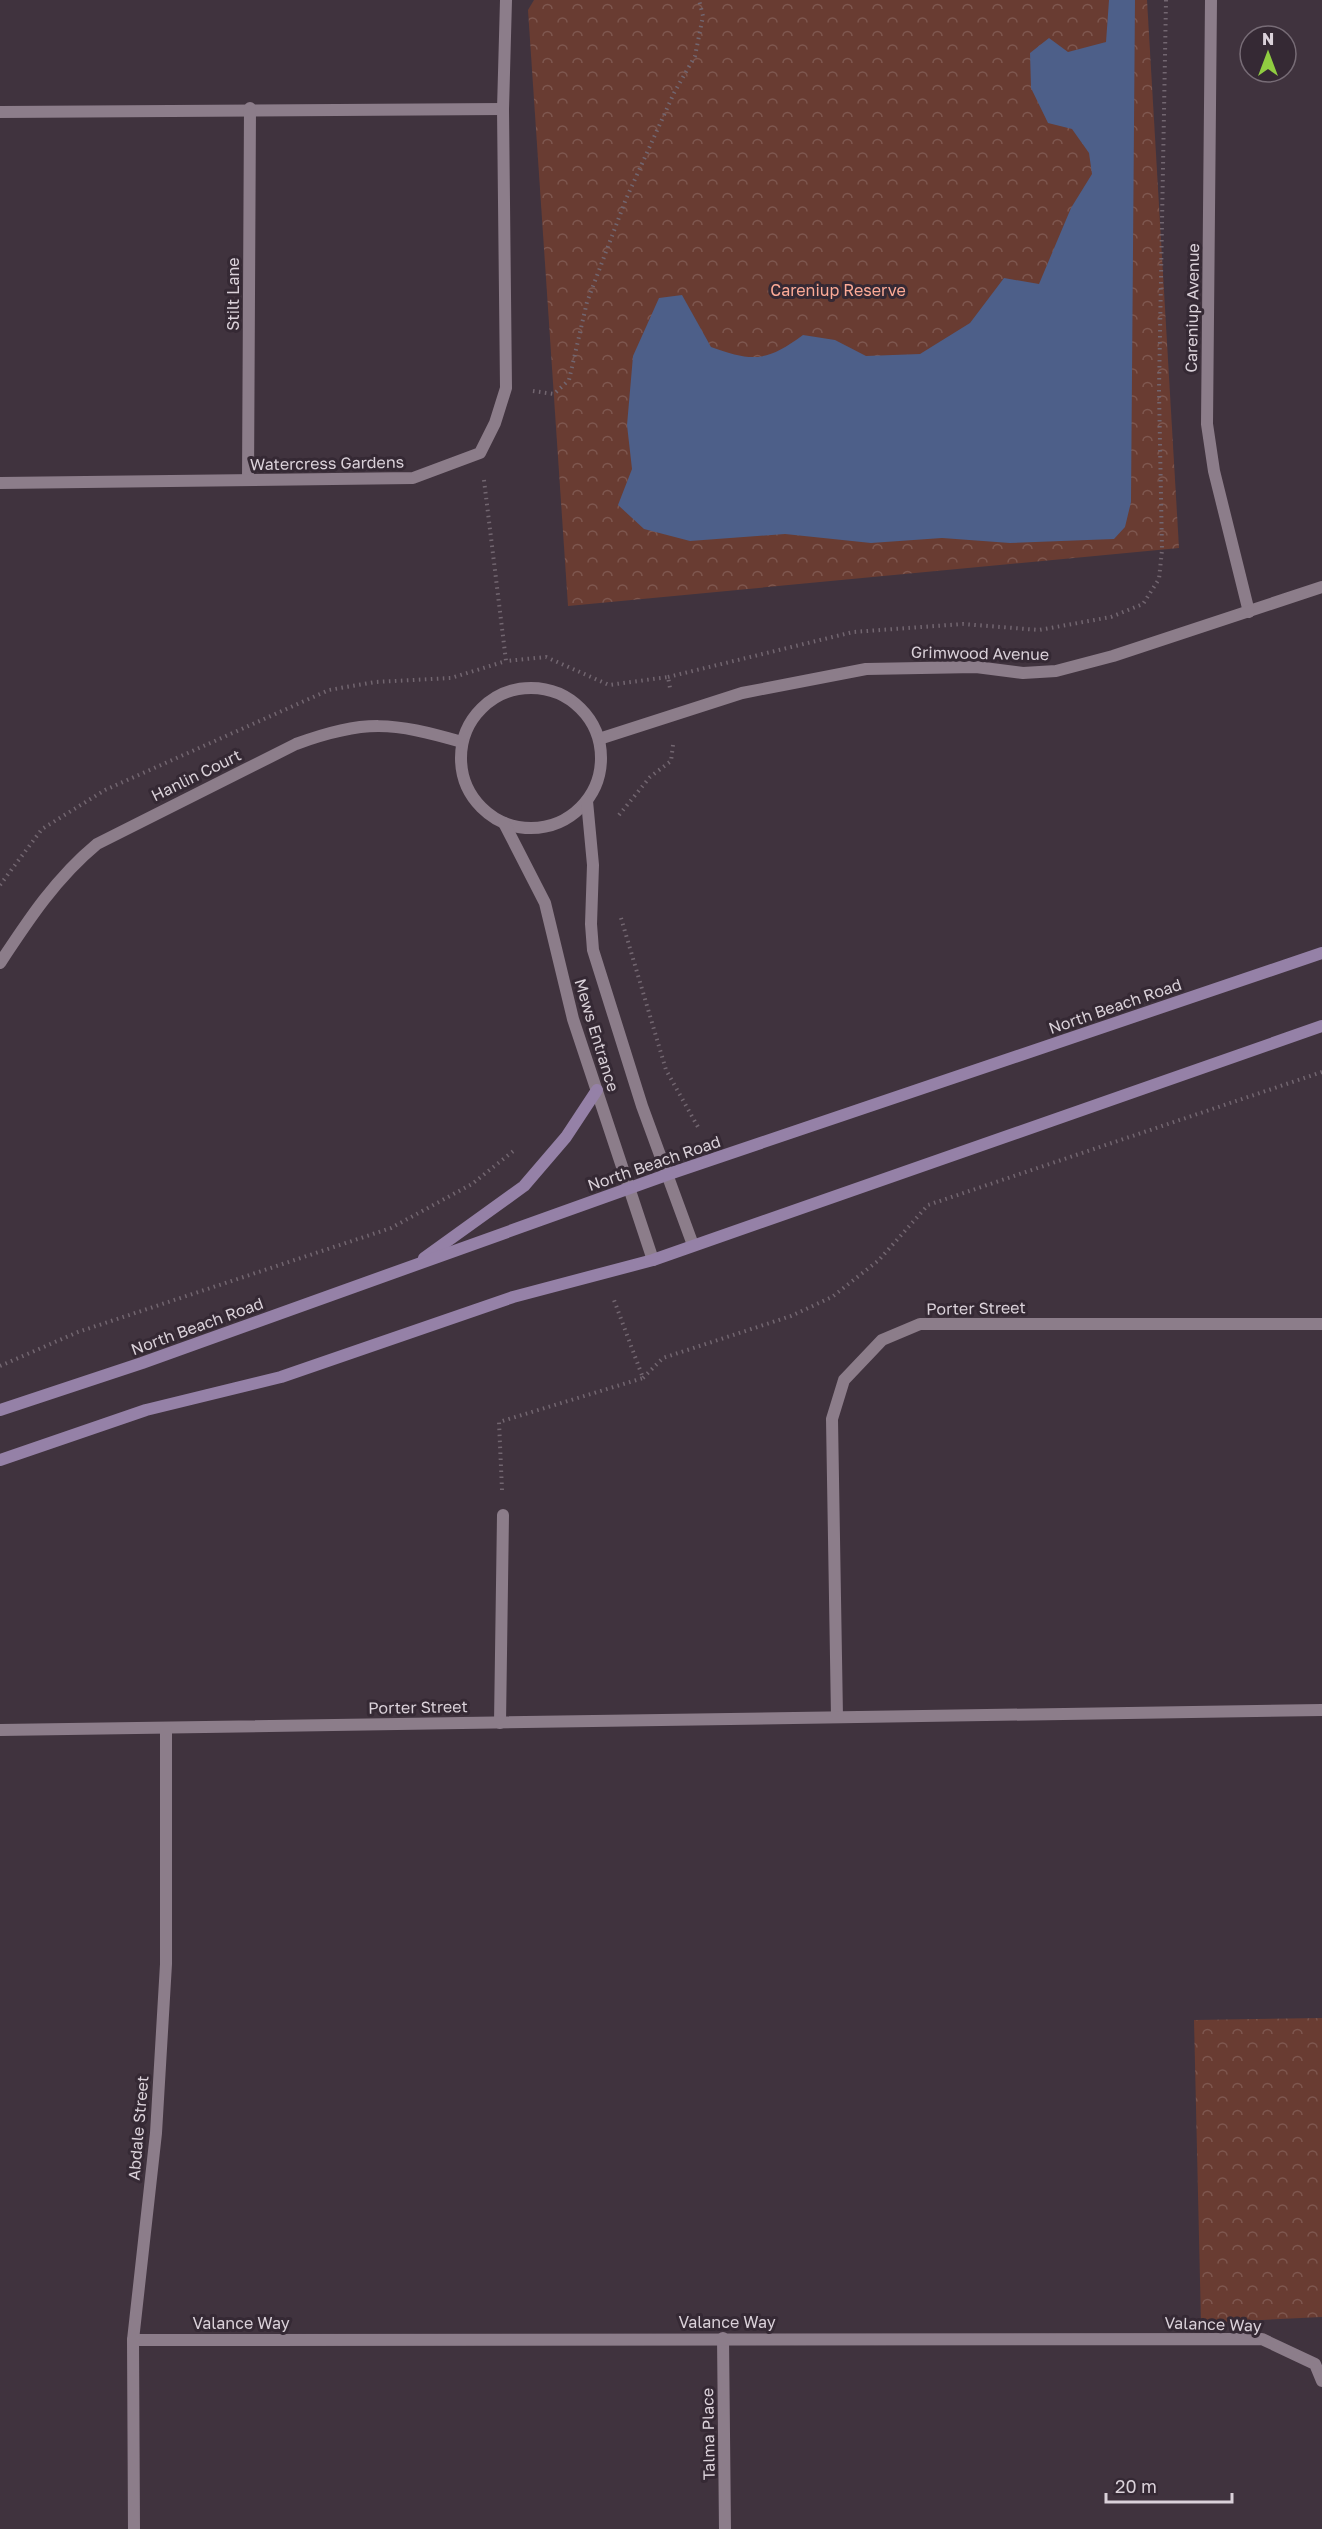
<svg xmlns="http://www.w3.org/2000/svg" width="1322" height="2529" font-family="'Golos Text',sans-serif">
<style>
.forest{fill:url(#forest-crowns)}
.water{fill:#4d5f89}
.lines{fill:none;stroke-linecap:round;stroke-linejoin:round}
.path{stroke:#726670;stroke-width:4;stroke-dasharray:1.5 4.5;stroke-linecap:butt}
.service{stroke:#8c7d8a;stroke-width:12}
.minor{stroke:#8c7d8a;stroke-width:12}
.secondary{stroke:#9581a7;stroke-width:12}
.labels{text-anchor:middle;stroke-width:6;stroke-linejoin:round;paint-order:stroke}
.park-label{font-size:16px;fill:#fdab97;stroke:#352934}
.street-label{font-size:16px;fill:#dad1d9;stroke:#352934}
</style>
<defs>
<pattern id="forest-crowns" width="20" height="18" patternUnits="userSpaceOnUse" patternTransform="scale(1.5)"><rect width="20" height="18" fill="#693c32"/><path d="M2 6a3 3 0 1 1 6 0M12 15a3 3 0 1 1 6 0" fill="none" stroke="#7e574f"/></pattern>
</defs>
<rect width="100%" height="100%" fill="#40333e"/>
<g class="forest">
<polygon points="534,0 1147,0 1179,548 568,606 528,10"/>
<polygon points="1322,2018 1322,2317 1201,2323 1194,2020"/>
</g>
<path class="water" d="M1109,0H1135L1131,502L1125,527L1114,539L1010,543L942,538L871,543L785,534L690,541L644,529L618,505L632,469L627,425L633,356L659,298L682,295L711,347C753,362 766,362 803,335L835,340L866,356L920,354L970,323L1004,278L1039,284L1071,208L1092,174L1089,153L1072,129L1048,123L1031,88L1030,53L1049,38L1068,52L1106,42Z"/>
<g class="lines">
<g class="path">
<polyline points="533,391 554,394 569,380 587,302 626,199 674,93 695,56 703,16 699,0"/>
<polyline points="484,480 506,661 546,657 609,685 668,677 670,688"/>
<polyline points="668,677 853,632 963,624 1039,630 1111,617 1143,604 1159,579 1162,550 1159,390 1166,0"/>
<polyline points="619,815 650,777 671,761 673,745"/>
<polyline points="0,885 42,829 105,790 329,690 375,682 451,678 506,661"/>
<polyline points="621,918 666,1070 698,1127"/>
<polyline points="0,1366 78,1332 391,1228 472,1184 516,1149"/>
<polyline points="643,1378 663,1358 791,1316 832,1297 879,1260 928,1205 1322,1072"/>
<polyline points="502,1490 499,1422 643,1378 614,1300"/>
</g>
<g class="service">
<polyline points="0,112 503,109"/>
<polyline points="248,480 250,108"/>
</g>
<g class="minor">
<polyline points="1211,0 1207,424 1214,471 1249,612"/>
<polyline points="0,483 413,478 480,453 495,423 506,388 503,109 506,0"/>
<circle cx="531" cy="758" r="70"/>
<polyline points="599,739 742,693 866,669 976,667 1023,673 1056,671 1113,656 1322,587"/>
<polyline points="587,801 593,865 591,924 593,950 642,1106 693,1245"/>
<polyline points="504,823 545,903 573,1019 653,1260"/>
<path d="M0,963C29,919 56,878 97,844L296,744C365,719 392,722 462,742"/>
<polyline points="837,1717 832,1419 844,1380 882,1340 920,1324 1322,1324"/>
<polyline points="500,1723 503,1515"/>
<polyline points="0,1730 1322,1710"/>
<polyline points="723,2338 725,2529"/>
<polyline points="133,2340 1262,2339 1315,2364 1322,2381"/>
<polyline points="134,2529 133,2340 156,2133 166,1964 166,1728"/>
</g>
<g class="secondary">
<polyline points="424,1258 524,1186 566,1137 597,1090"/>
<polyline points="0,1410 142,1363 669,1174 1322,953"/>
<polyline points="0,1460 146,1410 281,1377 513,1297 653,1260 1322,1026"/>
</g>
</g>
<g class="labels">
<g class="park-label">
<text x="838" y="296">Careniup Reserve</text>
</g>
<g class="street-label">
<text transform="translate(233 294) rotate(-90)" y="6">Stilt Lane</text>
<text transform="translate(1192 308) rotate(-89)" y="6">Careniup Avenue</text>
<text transform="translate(327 463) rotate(-1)" y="6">Watercress Gardens</text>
<text transform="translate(980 653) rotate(1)" y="6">Grimwood Avenue</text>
<text transform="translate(196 775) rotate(-26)" y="6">Hanlin Court</text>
<text transform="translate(1115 1006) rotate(-19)" y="6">North Beach Road</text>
<text transform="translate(597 1035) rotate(73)" y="6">Mews Entrance</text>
<text transform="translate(654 1163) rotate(-19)" y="6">North Beach Road</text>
<text transform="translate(976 1308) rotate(-1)" y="6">Porter Street</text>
<text transform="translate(197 1326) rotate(-20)" y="6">North Beach Road</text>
<text transform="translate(418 1707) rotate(-1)" y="6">Porter Street</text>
<text transform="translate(138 2128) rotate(-85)" y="6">Abdale Street</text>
<text x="727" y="2328">Valance Way</text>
<text x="241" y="2329">Valance Way</text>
<text transform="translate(1213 2324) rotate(2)" y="6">Valance Way</text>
<text transform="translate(708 2434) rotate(-91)" y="6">Talma Place</text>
</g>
</g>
<g transform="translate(1268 54)"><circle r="28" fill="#352934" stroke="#776c76" stroke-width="1.5"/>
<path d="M0-4.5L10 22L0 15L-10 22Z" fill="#90cd41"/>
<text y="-9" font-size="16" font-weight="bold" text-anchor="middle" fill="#dad1d9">N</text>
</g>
<path d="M1106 2493v9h126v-9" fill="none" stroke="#dad1d9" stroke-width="3"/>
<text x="1115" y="2493" font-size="18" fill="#dad1d9" stroke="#352934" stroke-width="4.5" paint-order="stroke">20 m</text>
</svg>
